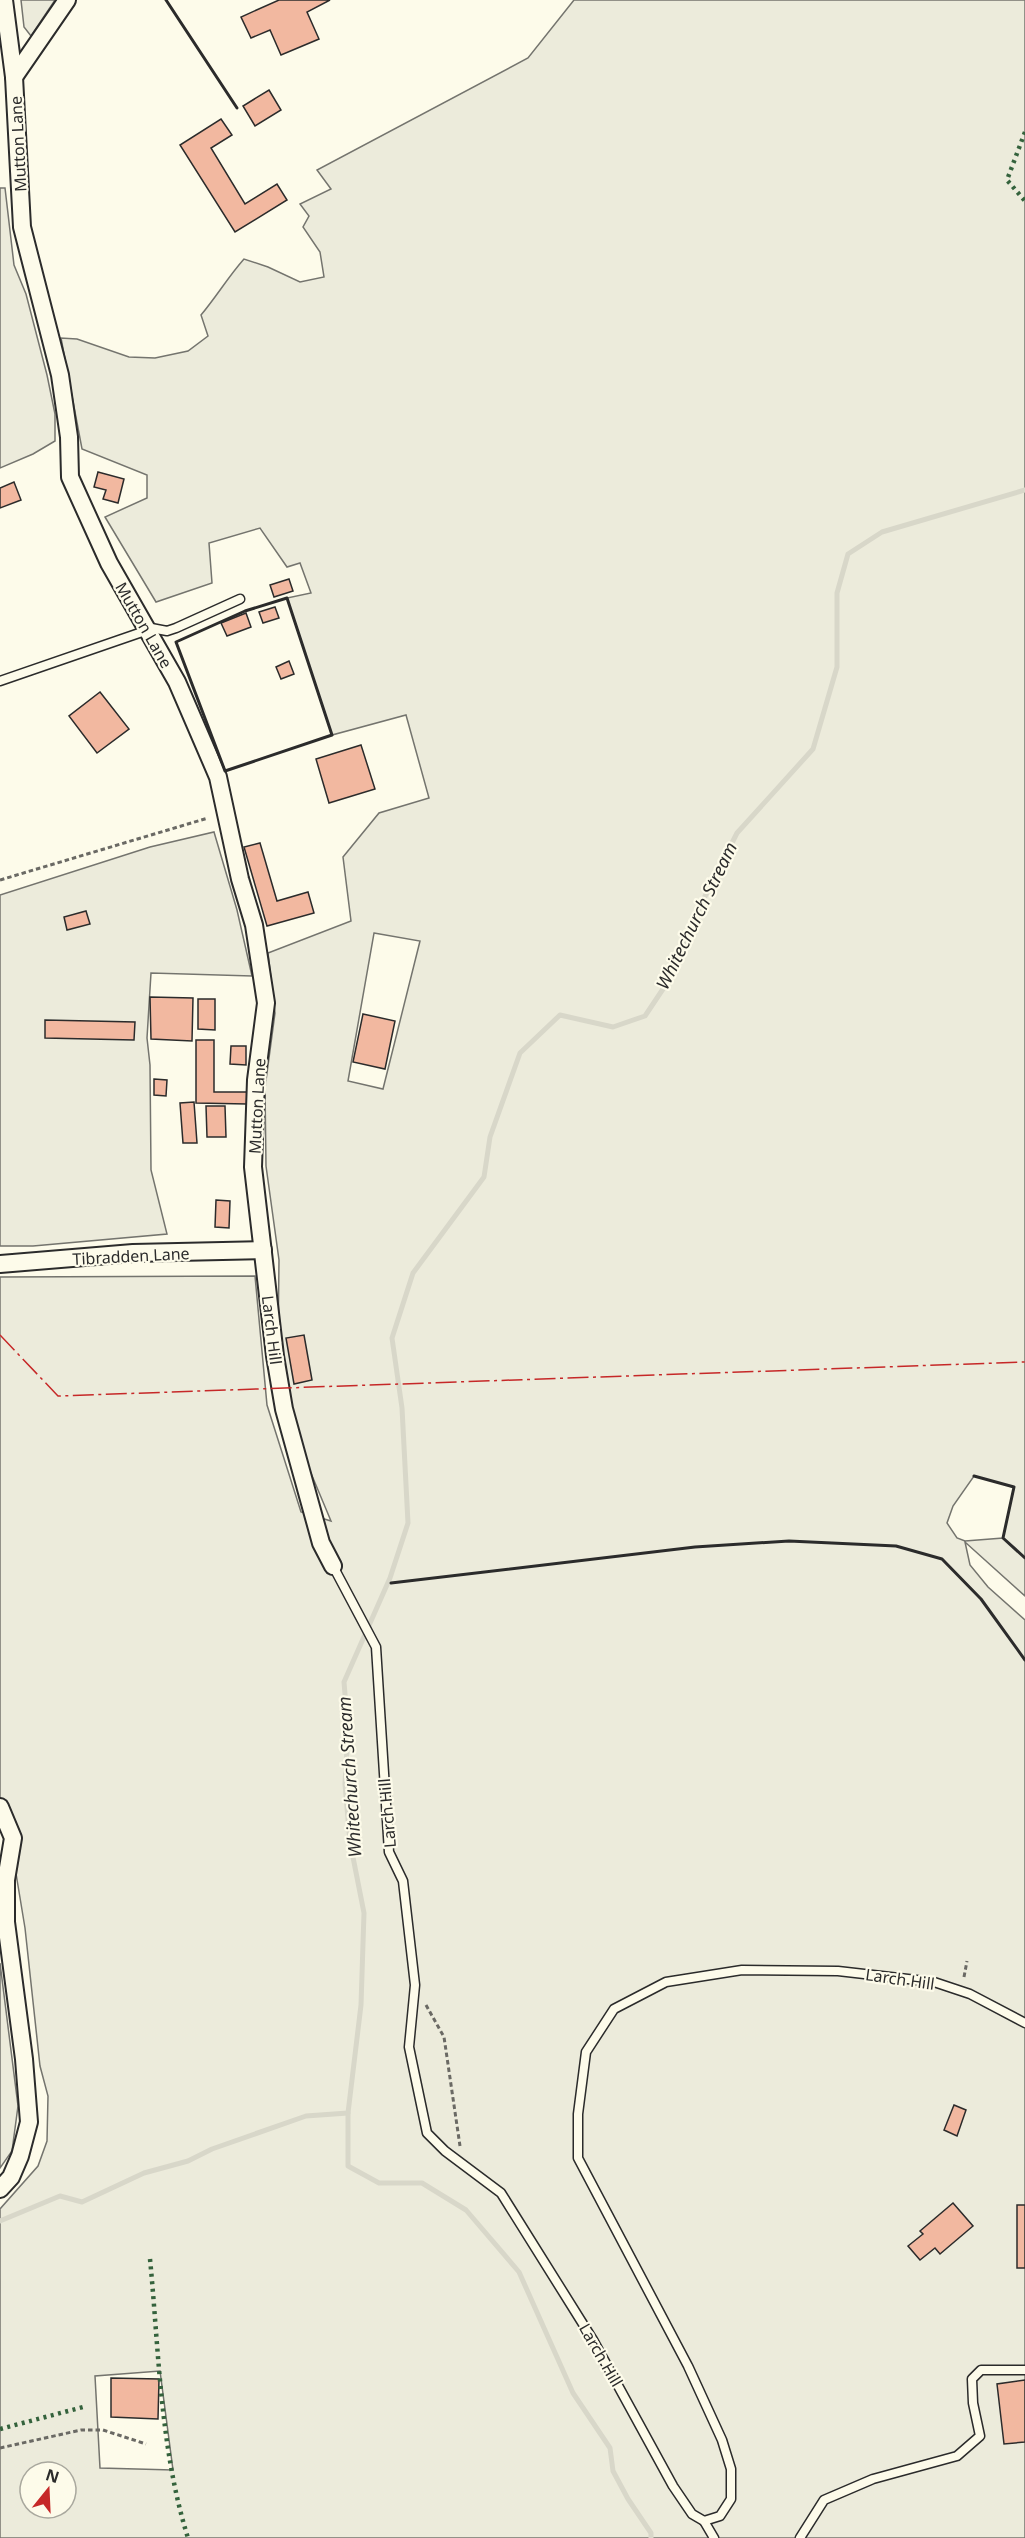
<svg xmlns="http://www.w3.org/2000/svg" width="1025" height="2538" font-family="'Noto Sans',sans-serif">
<style>
.green{fill:#ecebdb;stroke:#74746e;stroke-width:1.5;fill-rule:evenodd}
.lines{fill:none;stroke-linecap:round;stroke-linejoin:round}
.stream{stroke:#d8d7c9;stroke-width:5}
.building{fill:#f2b8a0;stroke:#2b2b2b;stroke-width:1.5}
.lane-casing{stroke:#2b2b2b;stroke-width:11}
.street-casing{stroke:#2b2b2b;stroke-width:20}
.path{stroke:#6a6964;stroke-width:3;stroke-dasharray:4.5 3;stroke-linecap:butt}
.lane{stroke:#fdfbea;stroke-width:8}
.street{stroke:#fdfbea;stroke-width:16}
.hedge{stroke:#34623c;stroke-width:4.5;stroke-dasharray:3 4.5;stroke-linecap:butt}
.wall{stroke:#2b2b2b;stroke-width:3}
.power{stroke:#c62828;stroke-width:1.5;stroke-dasharray:21 4.5 3 4.5;stroke-linecap:butt}
.labels{text-anchor:middle;stroke-width:4.5;stroke-linejoin:round;paint-order:stroke}
.street-label{font-size:16px;fill:#2b2b2b;stroke:#fdfbea}
.water-label{font-size:18px;font-style:italic;fill:#2b2b2b;stroke:#fdfbea}
</style>
<rect width="100%" height="100%" fill="#fdfbea"/>
<g class="green">
<polygon points="21,0 55,0 31,36 24,27"/>
<path d="M574,0H1025V1596L965,1542L970,1565L988,1587L1025,1620V2538H0V2209L38,2166L47,2141L48,2096L40,2066L25,1928L7,1819L0,1812V1277L255,1276L267,1405L301,1512L331,1521L300,1447L278,1345L279,1260L266,1166L265,1088L275,1013L268,953L351,921L343,857L379,813L429,798L406,715L332,735L287,598L311,593L300,563L287,567L260,528L209,543L212,583L156,602L105,517L147,498V475L82,449L61,338L77,339L129,357L155,358L188,351L208,336L201,315C217,296 228,277 244,259L268,267L300,282L324,277L320,252L303,227L309,216L300,204L331,189L317,170L528,58ZM374,933L420,941L383,1089L348,1081ZM974,1476L1014,1487L1003,1538L965,1541L957,1538L947,1523L953,1506ZM160,2371L173,2470L100,2468L95,2376ZM30,2472H66V2508H30Z"/>
<polygon points="0,188 5,188 14,265 26,294 47,375 55,414 55,441 33,454 0,468"/>
<polygon points="214,832 237,910 252,976 151,973 147,1038 150,1065 151,1170 167,1234 33,1246 0,1246 0,895 150,847"/>
<polygon points="0,1963 18,2106 12,2151 0,2168"/>
</g>
<g class="lines">
<g class="stream">
<polyline points="0,2221 60,2196 82,2202 144,2173 188,2161 212,2149 306,2116 348,2113"/>
<polyline points="651,2538 651,2533 628,2499 613,2471 610,2448 573,2393 519,2272 466,2210 422,2183 379,2183 348,2166 348,2113 361,2005 364,1913 350,1842 345,1784 348,1731 344,1682 390,1578 408,1523 402,1408 392,1338 413,1273 484,1177 490,1137 520,1053 560,1015 613,1027 645,1016 669,980 690,926 737,833 813,749 837,667 837,593 848,554 882,532 1025,490"/>
</g>
</g>
<g class="building">
<polygon points="279,0 330,0 307,12 319,39 281,55 270,30 251,38 241,17"/>
<polygon points="269,90 281,110 255,126 243,106"/>
<polygon points="221,119 232,135 211,148 245,204 277,184 287,200 235,232 180,145"/>
<polygon points="98,472 124,479 118,503 103,499 106,490 94,487"/>
<polygon points="14,482 21,500 0,508 0,488"/>
<polygon points="289,579 293,591 274,597 270,585"/>
<polygon points="275,607 279,618 263,623 259,612"/>
<polygon points="246,613 251,627 227,636 221,623"/>
<polygon points="289,661 294,674 281,679 276,667"/>
<polygon points="100,692 129,729 97,753 69,716"/>
<polygon points="361,745 375,789 329,803 316,759"/>
<polygon points="260,843 277,901 308,892 314,913 267,926 244,847"/>
<polygon points="86,911 90,924 67,930 64,917"/>
<polygon points="150,997 193,998 192,1041 151,1039"/>
<polygon points="198,999 215,999 215,1030 198,1029"/>
<polygon points="363,1014 395,1021 385,1069 353,1062"/>
<polygon points="45,1020 135,1022 134,1040 45,1038"/>
<polygon points="196,1040 214,1040 214,1092 247,1092 247,1104 196,1103"/>
<polygon points="231,1046 246,1046 246,1065 230,1064"/>
<polygon points="154,1079 167,1080 166,1096 154,1095"/>
<polygon points="194,1102 197,1143 183,1143 180,1103"/>
<polygon points="206,1106 225,1106 226,1137 207,1137"/>
<polygon points="216,1200 230,1201 229,1228 215,1227"/>
<polygon points="304,1335 312,1380 294,1384 286,1338"/>
<polygon points="954,2105 966,2110 957,2136 944,2130"/>
<polygon points="953,2203 973,2226 940,2254 935,2248 920,2260 908,2246 923,2234 920,2231"/>
<rect x="1017" y="2205" width="8" height="63"/>
<polygon points="111,2378 159,2379 158,2419 111,2417"/>
<polygon points="1025,2380 1025,2442 1004,2444 997,2384"/>
</g>
<g class="lines">
<defs>
<g id="lane">
<polyline points="146,627 167,631 176,628 240,599"/>
<polyline points="0,681 148,630"/>
<polyline points="333,1566 376,1647 389,1852 403,1881 415,1985 409,2047 427,2133 445,2151 501,2193 593,2340 673,2486 692,2514 704,2521 720,2516 731,2499 731,2469 722,2440 688,2366 578,2158 578,2114 586,2052 614,2009 666,1982 742,1970 838,1971 934,1982 970,1994 1025,2023"/>
<polyline points="704,2521 714,2538"/>
<polyline points="800,2538 824,2500 873,2479 957,2456 980,2436 973,2403 972,2379 981,2370 1025,2370"/>
</g>
<g id="street">
<polyline points="4,0 14,77 22,227 60,375 69,437 70,477 109,563 177,682 218,777 240,879 254,925 266,1003 256,1080 253,1167 275,1356 284,1409 321,1543 333,1566"/>
<polyline points="14,77 67,0"/>
<polyline points="0,1264 133,1253 263,1250"/>
<polyline points="0,1807 13,1838 6,1880 6,1922 24,2059 29,2122 20,2156 11,2177 0,2189"/>
</g>
</defs>
<use href="#lane" class="lane-casing"/>
<use href="#street" class="street-casing"/>
<g class="path">
<polyline points="0,880 208,818"/>
<polyline points="964,1977 967,1961"/>
<polyline points="426,2005 444,2037 460,2146"/>
<polyline points="0,2448 81,2430 103,2430 146,2444"/>
</g>
<use href="#lane" class="lane"/>
<use href="#street" class="street"/>
<g class="hedge">
<polyline points="1025,132 1007,180 1025,201"/>
<path d="M150,2259C159,2351 160,2449 188,2538"/>
<polyline points="0,2429 87,2406"/>
</g>
<g class="wall">
<polyline points="166,0 237,108"/>
<polygon points="287,598 332,735 225,771 176,642 245,611"/>
<polyline points="974,1476 1014,1487 1003,1538 1025,1558"/>
<polyline points="391,1583 695,1547 789,1541 896,1546 942,1559 981,1599 1025,1660"/>
</g>
<polyline class="power" points="0,1335 58,1396 1025,1362"/>
</g>
<g class="labels">
<g class="street-label">
<text transform="translate(18 144) rotate(-93)" y="6">Mutton Lane</text>
<text transform="translate(144 625) rotate(60)" y="6">Mutton Lane</text>
<text transform="translate(257 1106) rotate(-87)" y="6">Mutton Lane</text>
<text transform="translate(131 1256) rotate(-3)" y="6">Tibradden Lane</text>
<text transform="translate(272 1330) rotate(83)" y="6">Larch Hill</text>
<text transform="translate(387 1813) rotate(-95)" y="6">Larch Hill</text>
<text transform="translate(900 1979) rotate(8)" y="6">Larch Hill</text>
<text transform="translate(601 2355) rotate(60)" y="6">Larch Hill</text>
</g>
<g class="water-label">
<text transform="translate(697 916) rotate(-64)" y="6">Whitechurch Stream</text>
<text transform="translate(350 1777) rotate(-94)" y="6">Whitechurch Stream</text>
</g>
</g>
<g transform="translate(48 2490) rotate(18)"><circle r="28" fill="#fdfbea" stroke="#a9a89e" stroke-width="1.5"/>
<path d="M0-4.5L10 22L0 15L-10 22Z" fill="#c62828"/>
<text y="-9" font-size="16" font-weight="bold" text-anchor="middle" fill="#2b2b2b">N</text>
</g>
</svg>
